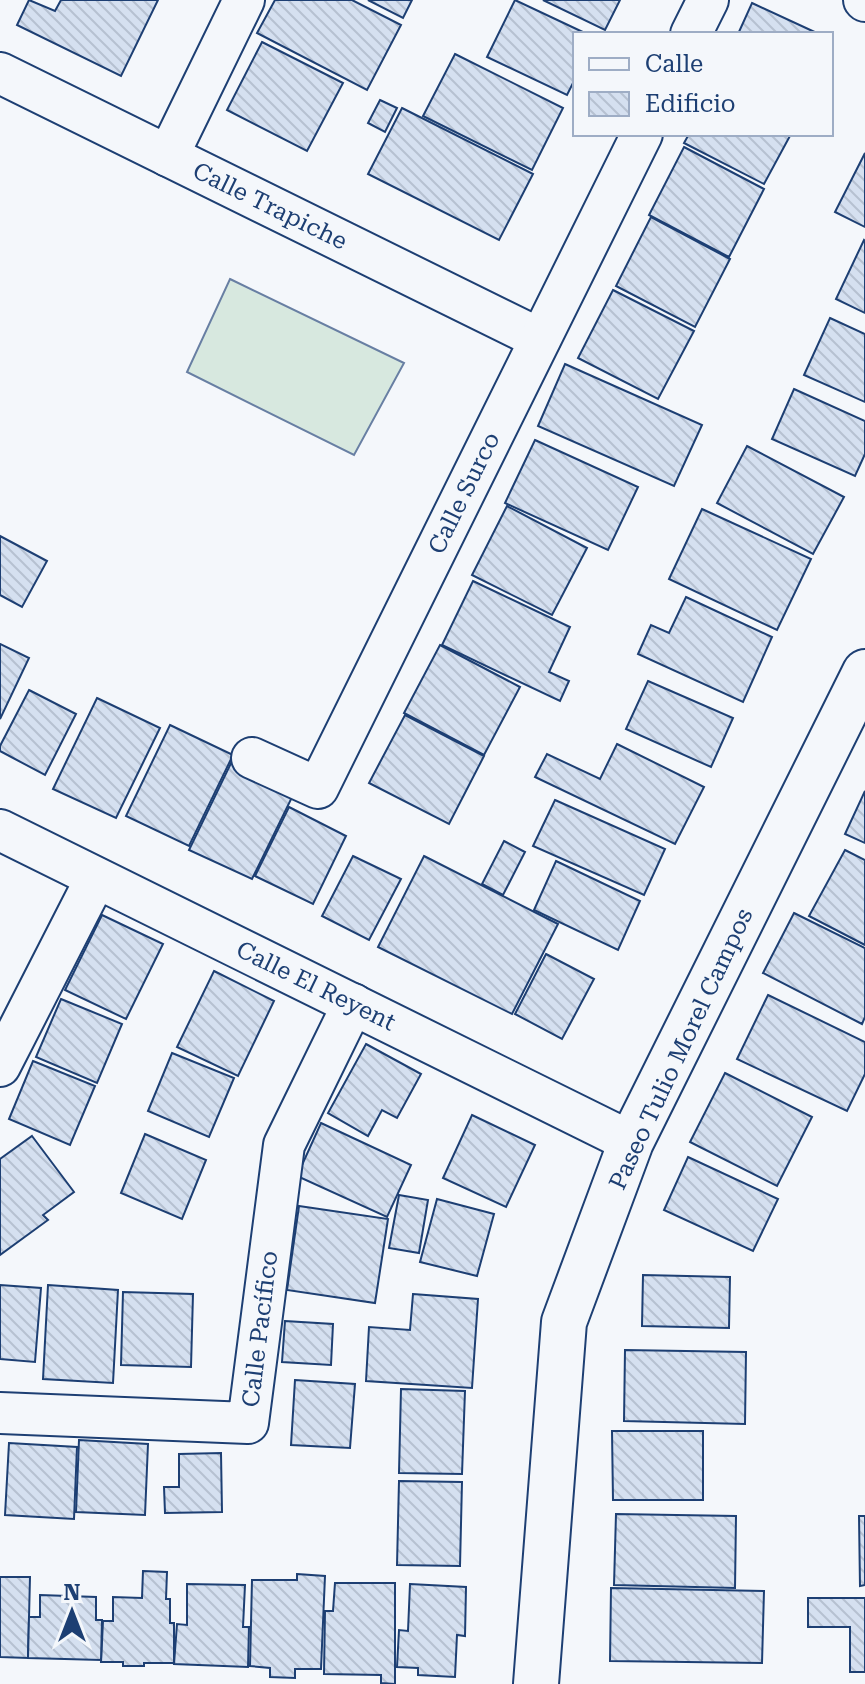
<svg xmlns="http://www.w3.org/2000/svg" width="865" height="1684" font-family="'Roboto Serif',serif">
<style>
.grass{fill:#d7e8df;stroke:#687fa3;stroke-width:2}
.building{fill:url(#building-back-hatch);stroke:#1d3f73;stroke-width:2}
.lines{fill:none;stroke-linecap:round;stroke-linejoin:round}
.minor-casing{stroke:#1d3f73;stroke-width:44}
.tertiary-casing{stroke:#1d3f73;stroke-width:48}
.minor{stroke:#f4f7fb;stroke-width:40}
.tertiary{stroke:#f4f7fb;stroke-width:44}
.labels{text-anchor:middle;stroke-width:6;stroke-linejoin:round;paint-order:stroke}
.street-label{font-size:24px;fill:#1d3f73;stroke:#f4f7fb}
</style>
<defs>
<pattern id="building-back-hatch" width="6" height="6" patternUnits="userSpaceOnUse" patternTransform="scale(2)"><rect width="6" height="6" fill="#d5e0f0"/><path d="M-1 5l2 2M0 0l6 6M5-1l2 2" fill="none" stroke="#b6c1d1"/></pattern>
</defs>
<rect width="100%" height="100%" fill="#f4f7fb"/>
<polygon class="grass" points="230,279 404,363 354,455 187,372"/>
<g class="building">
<polygon points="29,0 55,11 61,0 158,0 121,76 17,25"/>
<polygon points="275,0 352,0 401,25 367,90 257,33"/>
<polygon points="368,0 412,0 403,18"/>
<polygon points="515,0 587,34 575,34 575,79 567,95 487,57"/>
<polygon points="543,0 620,0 605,30"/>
<polygon points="752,3 819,34 738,34"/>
<polygon points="262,42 343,83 307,151 227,110"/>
<polygon points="455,54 563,108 532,170 423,116"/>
<polygon points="380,100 397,108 385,132 368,123"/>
<polygon points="402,108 533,174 499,240 368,174"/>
<polygon points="689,134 791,134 764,184 684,143"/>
<polygon points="684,147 764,189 729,257 649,215"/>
<polygon points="865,153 865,227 835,212"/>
<polygon points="651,217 730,259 695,327 616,286"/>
<polygon points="864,240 865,241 865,313 836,299"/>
<polygon points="613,290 694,331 658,399 578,358"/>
<polygon points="830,318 865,334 865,402 804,375"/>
<polygon points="565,364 702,425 674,486 538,426"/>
<polygon points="794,389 865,421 865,454 855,476 772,439"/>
<polygon points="535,440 638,487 608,550 505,503"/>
<polygon points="747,446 844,497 813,554 717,503"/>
<polygon points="507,506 587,548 552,615 472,575"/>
<polygon points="702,509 811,559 777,630 669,579"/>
<polygon points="0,536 47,561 22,607 0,595"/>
<polygon points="473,581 570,627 549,672 569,681 560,701 442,645"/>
<polygon points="686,597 772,637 743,702 638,654 651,625 669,633"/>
<polygon points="0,644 29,658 0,719"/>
<polygon points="440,645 520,687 484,755 404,713"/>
<polygon points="648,681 733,718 711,767 626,729"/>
<polygon points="29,690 76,714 45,775 0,751 0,746"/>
<polygon points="97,698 160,728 116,818 53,789"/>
<polygon points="405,715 484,756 449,824 369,783"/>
<polygon points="170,725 233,755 189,846 126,816"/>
<polygon points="617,744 704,787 675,844 535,777 547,754 600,779"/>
<polygon points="233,759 296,789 252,879 189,850"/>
<polygon points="865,791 865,843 845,834"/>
<polygon points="555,800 665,849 644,895 533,846"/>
<polygon points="289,807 346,836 313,904 255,876"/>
<polygon points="504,841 525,852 503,895 482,884"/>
<polygon points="845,850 865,860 865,945 809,916"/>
<polygon points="353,856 401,879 369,940 322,916"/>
<polygon points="424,856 558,924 512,1014 378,947"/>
<polygon points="556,861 640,901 618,950 534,910"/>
<polygon points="794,913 865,948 865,1017 862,1024 763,973"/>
<polygon points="102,915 163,944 126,1019 65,990"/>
<polygon points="546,954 594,979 562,1039 515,1014"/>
<polygon points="214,971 274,1001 238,1076 177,1047"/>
<polygon points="768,995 865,1042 865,1074 847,1111 737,1059"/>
<polygon points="61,999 122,1024 97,1083 36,1057"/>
<polygon points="366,1044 421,1074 397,1118 382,1110 368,1136 328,1113"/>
<polygon points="172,1053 234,1078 209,1137 148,1111"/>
<polygon points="33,1061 95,1086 70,1145 9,1119"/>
<polygon points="725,1073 812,1117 777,1186 690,1142"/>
<polygon points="472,1115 535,1145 506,1207 443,1178"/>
<polygon points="321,1123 411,1165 387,1217 297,1176"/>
<polygon points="145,1134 206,1160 182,1219 121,1193"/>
<polygon points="32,1136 74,1192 43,1215 48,1220 0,1255 0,1159"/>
<polygon points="688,1157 778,1199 753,1251 664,1210"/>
<polygon points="399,1195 428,1200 419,1253 389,1248"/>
<polygon points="437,1199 494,1214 477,1276 420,1262"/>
<polygon points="299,1206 388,1219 375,1303 287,1290"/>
<polygon points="643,1275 730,1277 729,1328 642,1326"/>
<polygon points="0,1285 41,1288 35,1362 0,1359"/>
<polygon points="48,1285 118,1290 113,1383 43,1379"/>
<polygon points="123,1292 193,1294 191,1367 121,1365"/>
<polygon points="413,1294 478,1299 472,1388 366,1381 369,1327 410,1330"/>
<polygon points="285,1321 333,1324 331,1365 282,1362"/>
<polygon points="625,1350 746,1352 745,1424 624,1421"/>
<polygon points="295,1380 355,1384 350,1448 291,1445"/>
<polygon points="401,1389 465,1391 462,1474 399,1473"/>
<polygon points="612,1431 703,1431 703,1500 613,1500"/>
<polygon points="79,1440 148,1444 145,1515 76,1512"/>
<polygon points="9,1443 77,1447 74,1519 5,1515"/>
<polygon points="221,1453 222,1512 165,1513 164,1487 179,1487 179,1454"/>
<polygon points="399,1481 462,1482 460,1566 397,1565"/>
<polygon points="616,1514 736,1516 735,1588 614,1585"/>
<polygon points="859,1516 865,1516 865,1585 860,1586"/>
<polygon points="143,1571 167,1572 166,1599 170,1599 170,1623 174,1623 174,1663 144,1663 144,1666 123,1666 123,1662 101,1662 103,1621 113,1621 113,1597 142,1598"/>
<polygon points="297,1574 325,1576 321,1669 295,1669 295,1678 270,1677 270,1668 250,1666 252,1580 297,1580"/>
<polygon points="0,1577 30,1577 28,1658 0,1657"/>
<polygon points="335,1583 395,1583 395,1684 381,1683 381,1675 324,1674 325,1611 333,1611"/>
<polygon points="187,1584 245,1585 243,1627 249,1627 248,1667 174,1664 177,1624 187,1625"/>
<polygon points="410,1584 466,1587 465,1636 457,1635 455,1677 418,1675 418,1668 397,1667 399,1630 408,1631"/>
<polygon points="611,1588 764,1591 762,1663 610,1661"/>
<polygon points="40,1595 96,1597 96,1620 102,1620 101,1660 28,1658 29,1617 40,1617"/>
<polygon points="808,1598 865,1598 865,1672 850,1672 850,1627 808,1627"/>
</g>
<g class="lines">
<defs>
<g id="minor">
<polyline points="864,0 865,1"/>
<polyline points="691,34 708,0"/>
<polyline points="0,73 540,339"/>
<polyline points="168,156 244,0"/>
<polyline points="252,758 318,788 642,134"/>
<polyline points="0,830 631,1142"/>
<polyline points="0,1066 96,878"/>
<polyline points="0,1413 248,1423 284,1145 353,1004"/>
</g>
<polyline id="tertiary" points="536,1684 564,1322 631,1142 865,672"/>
</defs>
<use href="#minor" class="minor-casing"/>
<use href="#tertiary" class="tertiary-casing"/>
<use href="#minor" class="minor"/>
<use href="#tertiary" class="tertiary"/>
</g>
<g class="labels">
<g class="street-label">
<text transform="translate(270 206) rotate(26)" y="8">Calle Trapiche</text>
<text transform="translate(464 493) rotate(-64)" y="8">Calle Surco</text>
<text transform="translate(316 986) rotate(26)" y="8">Calle El Reyent</text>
<text transform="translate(681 1049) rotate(-65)" y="8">Paseo Tulio Morel Campos</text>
<text transform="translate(260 1329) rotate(-83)" y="8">Calle Pacífico</text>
</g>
</g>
<rect x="573" y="32" width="260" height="104" fill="#f4f7fb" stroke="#9eadc5" stroke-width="2"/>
<rect x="589" y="58" width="40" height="12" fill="#f4f7fb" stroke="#9eadc5" stroke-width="2"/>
<text x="645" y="72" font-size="24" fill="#1d3f73">Calle</text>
<rect x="589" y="92" width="40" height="24" fill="url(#building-back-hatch)" stroke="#9eadc5" stroke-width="2"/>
<text x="645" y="112" font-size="24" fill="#1d3f73">Edificio</text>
<g transform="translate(72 1612)" stroke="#f4f7fb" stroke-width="6" paint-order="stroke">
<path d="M0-6L14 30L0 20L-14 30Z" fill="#1d3f73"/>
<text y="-12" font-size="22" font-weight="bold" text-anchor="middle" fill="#1d3f73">N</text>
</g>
</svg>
